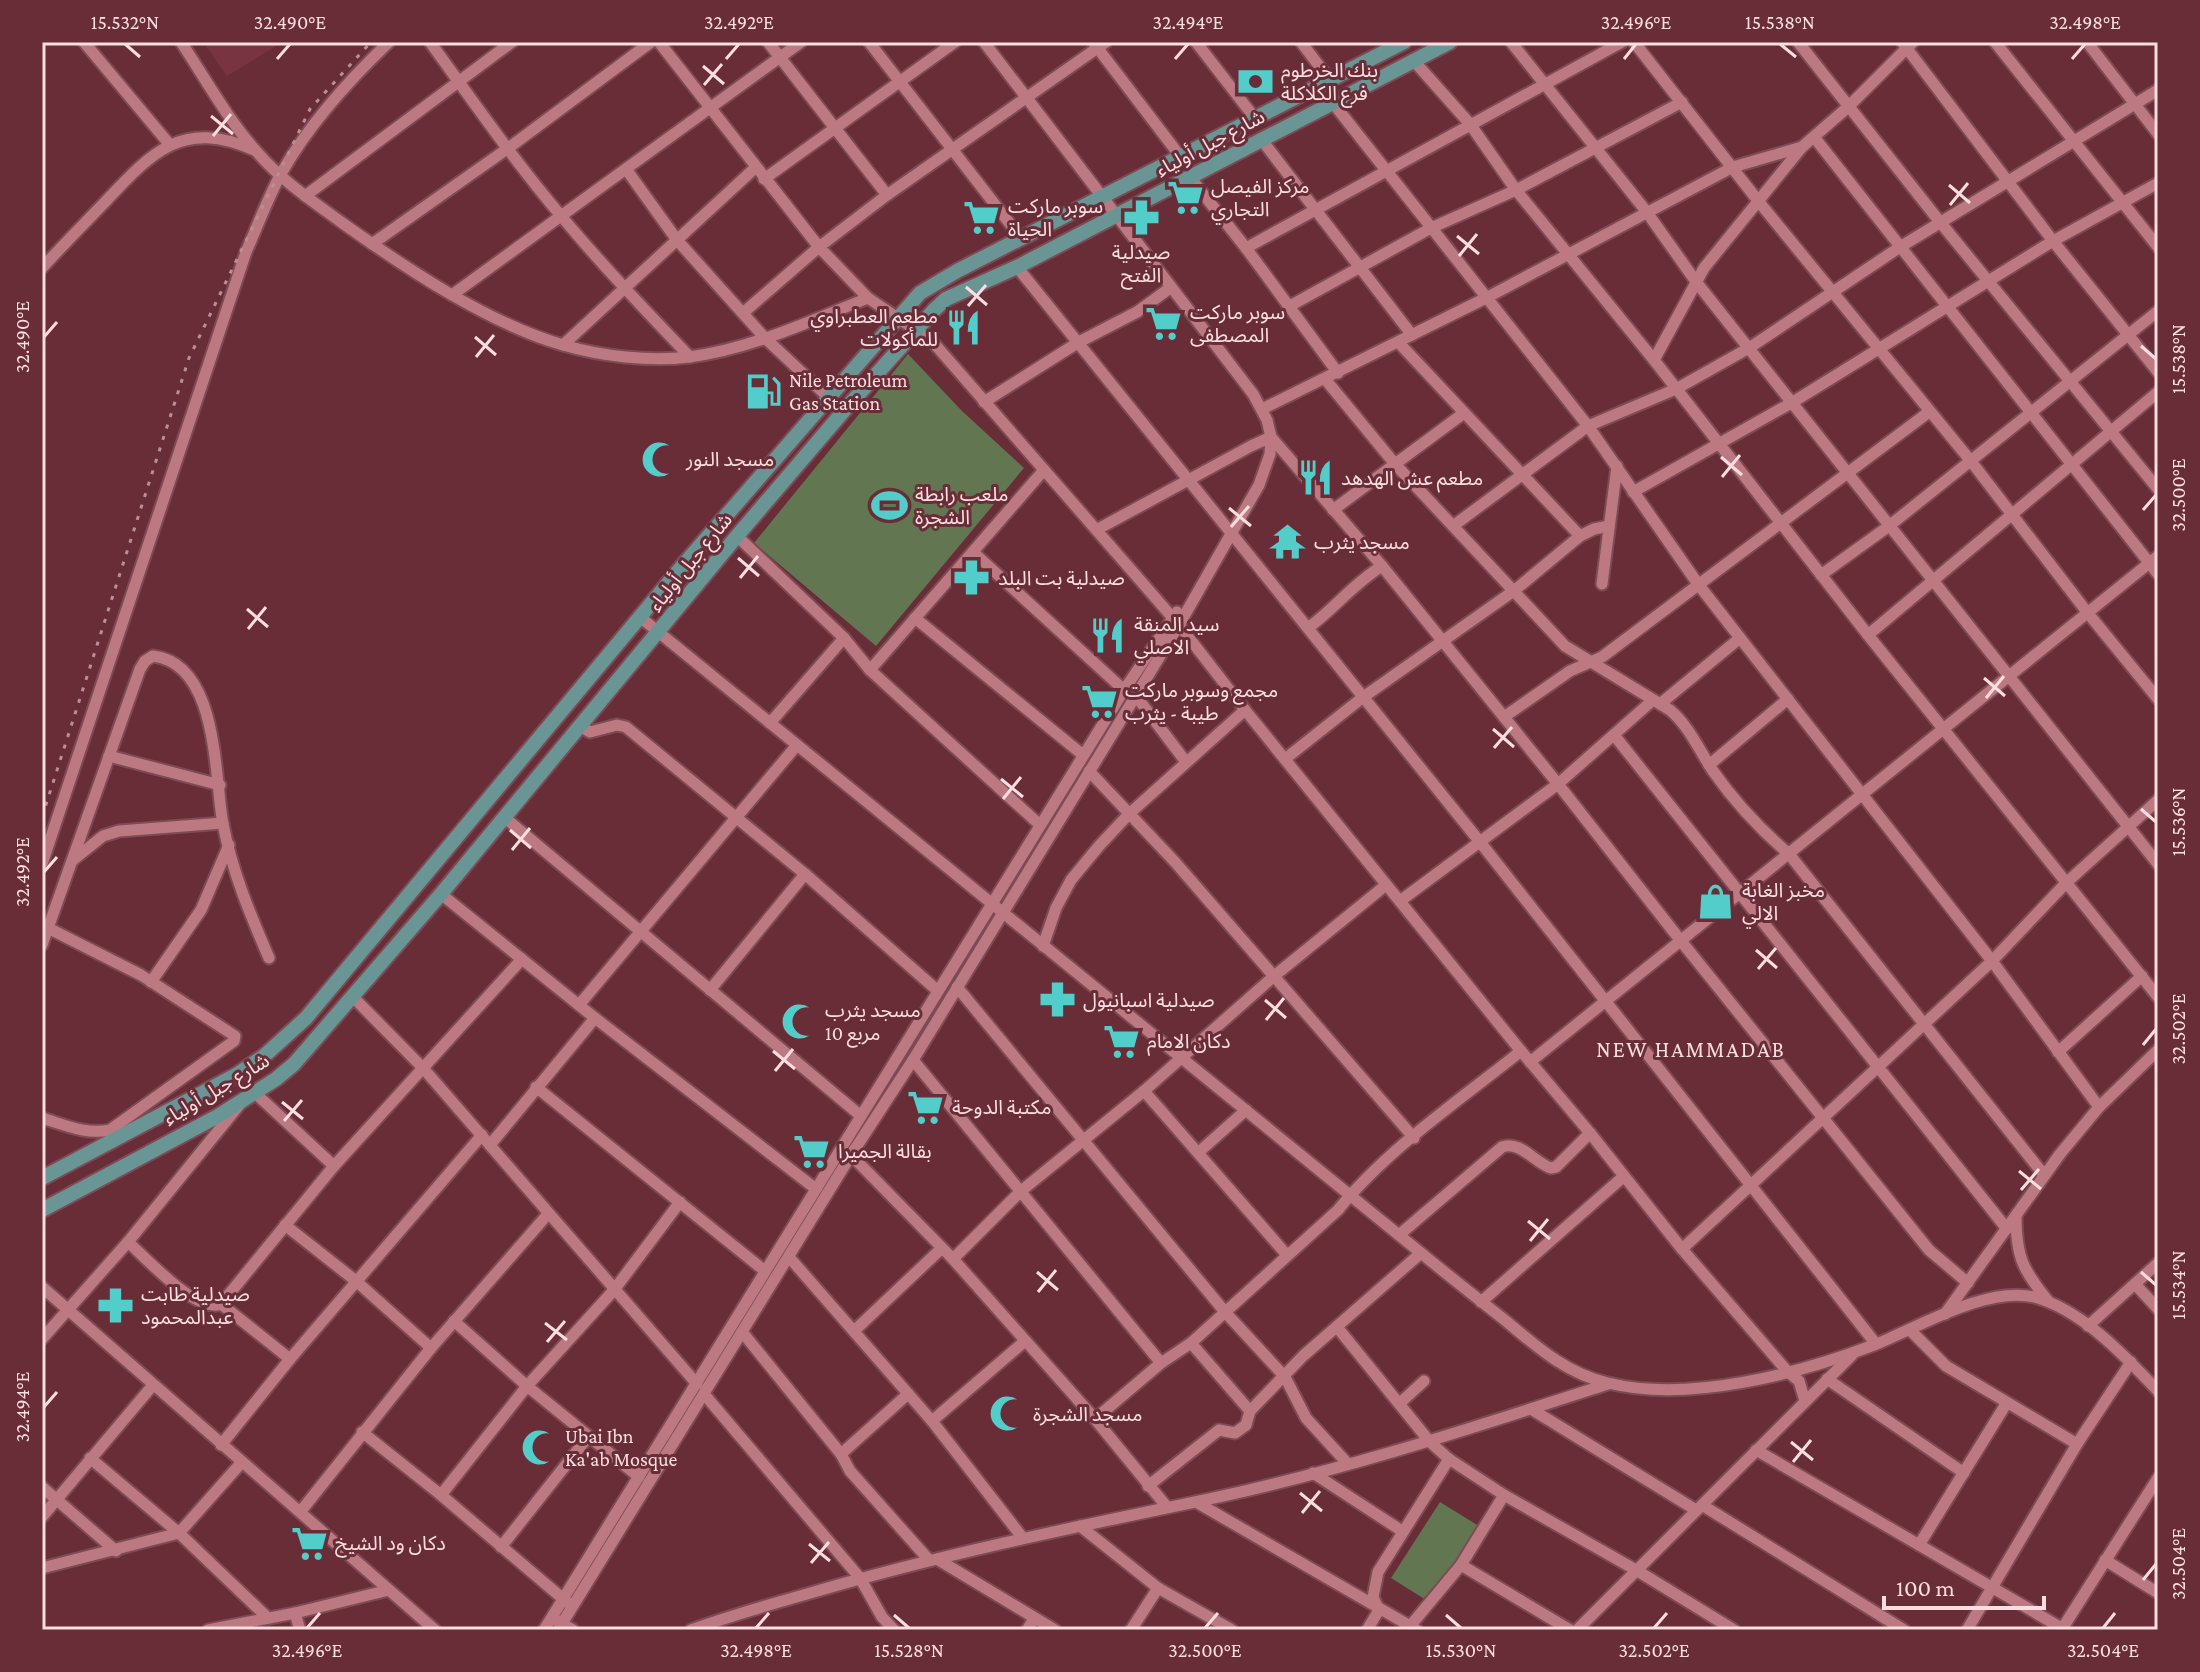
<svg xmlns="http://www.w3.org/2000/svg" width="2200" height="1672" font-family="'Crimson Pro','Noto Sans Arabic',serif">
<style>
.built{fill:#783440}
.green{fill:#627652}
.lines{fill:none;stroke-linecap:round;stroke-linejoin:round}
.minor-casing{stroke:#7c4b54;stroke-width:15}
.major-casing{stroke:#7c4b54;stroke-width:18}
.minor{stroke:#bd7981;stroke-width:11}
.major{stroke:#6a9595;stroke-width:14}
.rail{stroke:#ba8f95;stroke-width:3;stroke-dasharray:4 8;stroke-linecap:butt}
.ticks{fill:none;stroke:#fcdde0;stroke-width:3}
.labels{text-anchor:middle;stroke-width:6;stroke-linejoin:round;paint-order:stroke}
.poi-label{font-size:20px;fill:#fcdde0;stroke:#682d37;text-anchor:start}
.street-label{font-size:20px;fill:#fcdde0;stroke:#682d37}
.neighbourhood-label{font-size:22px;letter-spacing:2px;fill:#fcdde0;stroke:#682d37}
.neatline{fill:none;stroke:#fcdde0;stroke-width:3}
.ticks-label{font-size:20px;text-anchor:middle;fill:#fcdde0}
</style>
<rect width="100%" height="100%" fill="#682d37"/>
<polygon class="built" points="203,42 283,42 227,76"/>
<g class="green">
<polygon points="908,354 962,411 1024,468 876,646 754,543"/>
<polygon points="1440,1502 1482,1528 1434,1605 1391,1578"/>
</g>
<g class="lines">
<defs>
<g id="minor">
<polyline points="84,42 170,145"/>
<path d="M181,42C205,78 228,120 257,152C281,180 311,200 341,222C404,267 487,323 563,345C601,356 649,362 689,357C751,349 810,321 868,298"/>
<path d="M430,42C473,101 515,162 562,217C603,266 646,311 690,357"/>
<polyline points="659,42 819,247 868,298 932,341 1179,625 1245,710 1521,1051 1590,1133 1682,1249 1787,1371 1799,1381 1805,1401"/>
<polyline points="768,42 887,195"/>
<polyline points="869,42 1021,238"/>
<polyline points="1093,42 1180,156"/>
<polyline points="1196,42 1254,117"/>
<polyline points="1301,42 1329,79"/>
<polyline points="1511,42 1646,211 1697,283 2158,864"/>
<polyline points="1634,42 1759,202 1970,460 2087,612 2158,699"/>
<polyline points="1798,42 1940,222 2158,489"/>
<polyline points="1902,42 2053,241 2158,372"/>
<polyline points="1995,42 2158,247"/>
<polyline points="2087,42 2158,134"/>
<polyline points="1414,61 1470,124 1516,190 1654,360 1868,635 2158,997"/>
<polyline points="1333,103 1588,426 1698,584 1992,961 2099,1107"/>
<polyline points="1814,137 2158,574"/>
<polyline points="1261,139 1412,335"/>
<polyline points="626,169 677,240 765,338 828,397"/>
<polyline points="1189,176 1246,248 1338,373"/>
<polyline points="764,179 955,42"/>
<polyline points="305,196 512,42"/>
<polyline points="372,244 507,149 651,42"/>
<polyline points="1246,248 1622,42"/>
<polyline points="1017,267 1480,842 1876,1344"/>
<path d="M42,268C63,245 85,223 106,201C153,151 183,119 254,150"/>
<polyline points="452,295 801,42"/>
<polyline points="1288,307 1431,228 1516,190 1682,102"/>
<polyline points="743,313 819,247 887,195 1106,42"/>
<polyline points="1399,343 1580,536"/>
<polyline points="563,345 755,168"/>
<polyline points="1654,360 1704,268 1802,147 1848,107 1913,42"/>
<path d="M1325,379L1395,464L1565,646L1670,710C1689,726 1699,750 1713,771C1734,801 1761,830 1789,854L2044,1175"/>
<polyline points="984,402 1079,342 1137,312 1170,288"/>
<polyline points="1262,409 1486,298 1733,167 1802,147"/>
<polyline points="1271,437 1382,566 1558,784 1681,941 1929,1250 1968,1283"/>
<polyline points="1633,492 1793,402 2053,241 2158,183"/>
<polyline points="1333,510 1464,413"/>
<polyline points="1453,526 1588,426 1676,389 1749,348 1900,247 2158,90"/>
<polyline points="1098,529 1251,446 1271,437"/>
<polyline points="737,536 844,638 870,670 1040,825"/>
<polyline points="973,552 1124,690"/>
<polyline points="1821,575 1889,526 2158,311"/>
<polyline points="1602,584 1617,466"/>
<path d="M640,617L1421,1253C1449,1276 1477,1298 1506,1321C1537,1347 1567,1374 1608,1383C1689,1403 1798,1374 1874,1345C1919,1327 1986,1286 2034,1297C2081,1309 2126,1357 2158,1391"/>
<polyline points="915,618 1083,755"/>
<path d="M1308,628C1334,609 1354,583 1382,566"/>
<polyline points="1868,635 2158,392"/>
<polyline points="870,670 1044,470"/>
<polyline points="1136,696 1186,762"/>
<polyline points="1660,704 1740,638"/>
<polyline points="1504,717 1570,671 1602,657 1929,412"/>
<polyline points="770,723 844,638"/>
<polyline points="580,726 590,732 617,725 626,727 805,874 938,991"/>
<polyline points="1614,735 2007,1229"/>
<polyline points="109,756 220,785"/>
<polyline points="1285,759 1362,698 1515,590 1580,536 1594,529 1609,526"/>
<polyline points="1709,765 1788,699"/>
<polyline points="1089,771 1175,862 1414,1138"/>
<polyline points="504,817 861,1116"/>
<polyline points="73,860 103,836 119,831 223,823"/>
<path d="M42,864L246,252C258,225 268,197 282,172C310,123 348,81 389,42"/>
<polyline points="441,894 595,1018 816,1189"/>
<polyline points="1400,901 1558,784 1653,700"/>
<path d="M42,945L140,669L145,661L153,656C219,664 214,776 223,824C232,871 250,914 269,958"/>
<polyline points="1043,946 1056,908 1071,880 1099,846 1129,814 1245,710"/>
<polyline points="151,982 201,910 229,845"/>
<polyline points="957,987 1225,1312 1285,1377 1306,1418 1348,1464"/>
<polyline points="710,990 805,874"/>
<polyline points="353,997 423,1068 697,1384"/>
<polyline points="579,1005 797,745"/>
<polyline points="2058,1052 2142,976"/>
<polyline points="913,1060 1161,1363"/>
<polyline points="1530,1062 2158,556"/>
<polyline points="536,1087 765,1271"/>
<polyline points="1144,1091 1286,1254"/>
<polyline points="255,1093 334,1166"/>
<path d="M42,1118C65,1125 86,1135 110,1130L234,1041L235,1036L141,975L48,928"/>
<polyline points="490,1145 595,1018"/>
<polyline points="1199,1152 1246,1110"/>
<polyline points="851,1155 953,1259 1095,1419 1167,1507"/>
<path d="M2016,1216C2016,1257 2023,1270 2048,1301"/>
<polyline points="285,1225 356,1281 431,1348"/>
<path d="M1399,1235L1502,1147C1520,1140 1535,1163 1551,1168L1556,1167L1590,1133"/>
<path d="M128,1242C147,1259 197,1314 221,1304L334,1166L522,959"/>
<polyline points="1682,1249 1992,961 2066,883 2158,800"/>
<polyline points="789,1257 932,1421 1022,1537"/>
<polyline points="953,1259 1021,1191 1144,1091 1273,977 1386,885"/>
<polyline points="2135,1284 2158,1309"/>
<polyline points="42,1287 435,1630"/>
<polyline points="1481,1302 1623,1177"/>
<polyline points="221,1304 290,1359"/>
<polyline points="1945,1314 2060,1154 2099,1107 2158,1050"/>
<polyline points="454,1321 527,1386 639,1477"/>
<polyline points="2088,1326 2158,1263"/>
<polyline points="1337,1327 1430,1442 1449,1459 1504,1495 1636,1570 1734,1630"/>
<polyline points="1910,1330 1946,1366 2077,1444"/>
<polyline points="854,1331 942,1248"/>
<polyline points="743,1333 841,1454 850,1471 929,1560"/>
<polyline points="42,1339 128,1242 240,1104"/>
<polyline points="1191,1343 1250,1411"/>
<polyline points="1827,1379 1964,1473"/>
<polyline points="704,1394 860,1578 882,1617 894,1630"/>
<polyline points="1400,1403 1424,1381"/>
<polyline points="1531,1409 1696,1510"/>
<path d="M1095,1419L1161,1363L1191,1343L1338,1210C1387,1149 1460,1100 1521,1051"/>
<polyline points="932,1421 1025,1341"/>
<polyline points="362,1432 441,1495 568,1603"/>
<polyline points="221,1445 290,1359 482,1135"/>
<polyline points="1756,1450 2065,1630"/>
<polyline points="841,1454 908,1394"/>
<polyline points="90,1458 179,1533 268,1618"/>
<polyline points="1313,1473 1402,1531"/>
<polyline points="1148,1486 1219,1430 1235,1433 1246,1425 1250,1411 1303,1356 1421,1253"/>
<polyline points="42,1487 116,1551"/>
<polyline points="441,1495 527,1386 614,1290 680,1202"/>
<polyline points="1196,1502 1417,1630"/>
<polyline points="1702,1505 1904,1630"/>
<polyline points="301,1511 431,1348 548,1214"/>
<polyline points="42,1517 153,1385"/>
<polyline points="1080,1526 1158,1588 1232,1630"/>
<polyline points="1919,1545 2006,1404"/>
<polyline points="501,1547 588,1437"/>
<polyline points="937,1559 1055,1630"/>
<polyline points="2105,1560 2158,1593"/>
<polyline points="1461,1565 1570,1630"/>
<polyline points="42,1568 179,1533 242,1462"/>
<polyline points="295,1613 300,1630"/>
<polyline points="556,1620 573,1630"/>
<polyline points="1411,1625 1461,1565 1504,1495"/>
<polyline points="2062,1629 2158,1478"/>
<polyline points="208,1630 295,1613 389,1590"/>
<polyline points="544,1630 1124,690 1177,612"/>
<polyline points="558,1630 851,1155 913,1060 1179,625 1259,485 1270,454 1271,437 1267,420 1253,394 984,42"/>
<path d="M691,1630C729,1616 768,1605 807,1594C935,1556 1065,1529 1195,1502C1336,1473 1472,1428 1608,1384"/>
<polyline points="1027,1630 1034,1619"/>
<polyline points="1131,1630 1158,1588"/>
<polyline points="1367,1630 1379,1610 1373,1597 1378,1572 1449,1459"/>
<polyline points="1577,1630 1852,1355"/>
<polyline points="1967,1630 2077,1444 2131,1362"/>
</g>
<g id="major">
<polyline points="42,1178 236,1075 264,1056 306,1018 684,564 920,293 957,271 1404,42"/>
<polyline points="42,1210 218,1116 276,1079 294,1064 441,894 737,536 848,406 934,310 946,299 1017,267 1450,42"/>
</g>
</defs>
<use href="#minor" class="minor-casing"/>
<use href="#major" class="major-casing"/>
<use href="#minor" class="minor"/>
<use href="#major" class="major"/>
<polyline class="rail" points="42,817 189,358 310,109 371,42"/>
</g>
<path class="ticks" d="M125,44L140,57M1780,44L1796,57M277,59L290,44M726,59L739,44M1175,59L1188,44M1624,59L1636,44M2072,59L2085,44M703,66L724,84M704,85L722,64M211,116L233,134M213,136L231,114M1949,185L1970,203M1950,205L1968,183M1457,236L1479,254M1459,256L1477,234M966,287L987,305M968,306L986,285M44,337L57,322M475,337L496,355M2141,346L2156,359M476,357L494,335M1721,457L1742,475M1722,477L1740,455M1229,508L1251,526M2143,510L2156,495M1231,527L1249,506M738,558L759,576M740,578L758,556M247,609L268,627M248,629L266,607M1984,678L2005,696M1986,698L2004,676M1493,729L1514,747M1494,748L1512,727M1001,779L1023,797M1003,799L1021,777M2141,809L2156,822M510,830L531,848M512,850L530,828M44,872L57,857M1756,950L1777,968M1758,969L1776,948M1265,1000L1286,1018M1266,1020L1284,998M2143,1045L2156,1029M773,1051L795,1069M775,1071L793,1049M282,1102L303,1119M284,1121L302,1100M2019,1171L2041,1189M2021,1190L2039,1169M1528,1221L1550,1239M1530,1241L1548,1219M1037,1272L1058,1290M2141,1272L2156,1285M1038,1292L1056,1270M545,1323L567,1340M547,1342L565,1321M44,1407L57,1392M1791,1442L1813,1460M1793,1462L1811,1440M1300,1493L1322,1511M1302,1513L1320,1491M809,1544L830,1561M811,1563L829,1542M2143,1580L2156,1564M894,1615L909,1628M1446,1615L1461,1628M307,1628L320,1613M756,1628L769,1613M1205,1628L1218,1613M1654,1628L1667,1613M2103,1628L2115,1613"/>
<defs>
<symbol id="bank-bare" viewBox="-9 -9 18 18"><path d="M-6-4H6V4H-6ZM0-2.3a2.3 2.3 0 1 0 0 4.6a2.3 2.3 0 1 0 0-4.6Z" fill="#53cdc9" stroke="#682d37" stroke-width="2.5" paint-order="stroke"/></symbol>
<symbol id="supermarket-bare" viewBox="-9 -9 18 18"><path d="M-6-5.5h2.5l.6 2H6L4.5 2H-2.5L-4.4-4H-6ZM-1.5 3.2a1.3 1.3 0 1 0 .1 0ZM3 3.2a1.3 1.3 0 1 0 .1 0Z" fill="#53cdc9" stroke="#682d37" stroke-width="2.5" paint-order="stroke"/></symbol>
<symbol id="pharmacy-bare" viewBox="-9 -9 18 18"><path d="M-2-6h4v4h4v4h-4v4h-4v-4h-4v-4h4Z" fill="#53cdc9" stroke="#682d37" stroke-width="2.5" paint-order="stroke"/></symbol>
<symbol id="restaurant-bare" viewBox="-9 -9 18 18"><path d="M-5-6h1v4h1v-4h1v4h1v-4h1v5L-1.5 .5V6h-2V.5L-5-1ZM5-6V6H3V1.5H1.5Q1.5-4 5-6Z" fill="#53cdc9" stroke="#682d37" stroke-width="2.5" paint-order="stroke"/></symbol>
<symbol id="fuel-bare" viewBox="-9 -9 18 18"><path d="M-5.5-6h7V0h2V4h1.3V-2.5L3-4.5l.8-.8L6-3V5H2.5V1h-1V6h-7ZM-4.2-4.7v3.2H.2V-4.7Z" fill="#53cdc9" stroke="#682d37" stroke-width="2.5" paint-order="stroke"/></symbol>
<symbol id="mosque-bare" viewBox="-9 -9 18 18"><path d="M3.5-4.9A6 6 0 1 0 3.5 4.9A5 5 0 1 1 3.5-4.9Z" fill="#53cdc9" stroke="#682d37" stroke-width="2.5" paint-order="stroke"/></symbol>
<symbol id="stadium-bare" viewBox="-9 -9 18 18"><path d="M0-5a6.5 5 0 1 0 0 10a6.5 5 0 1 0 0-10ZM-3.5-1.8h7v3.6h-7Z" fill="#53cdc9" stroke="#682d37" stroke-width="2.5" paint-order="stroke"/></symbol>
<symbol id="temple-bare" viewBox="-9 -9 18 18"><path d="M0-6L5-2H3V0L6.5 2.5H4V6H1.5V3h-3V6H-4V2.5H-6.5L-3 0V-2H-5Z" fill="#53cdc9" stroke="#682d37" stroke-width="2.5" paint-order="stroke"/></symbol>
<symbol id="shop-bare" viewBox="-9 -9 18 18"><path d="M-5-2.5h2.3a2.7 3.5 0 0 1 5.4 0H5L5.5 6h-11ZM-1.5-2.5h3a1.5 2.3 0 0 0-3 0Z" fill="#53cdc9" stroke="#682d37" stroke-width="2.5" paint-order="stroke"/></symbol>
</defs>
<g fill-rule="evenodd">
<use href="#bank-bare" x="1230" y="56" width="51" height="51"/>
<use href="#supermarket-bare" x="1160" y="172" width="51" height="51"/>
<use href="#supermarket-bare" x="956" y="192" width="51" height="51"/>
<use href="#pharmacy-bare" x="1116" y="192" width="51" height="51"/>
<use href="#supermarket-bare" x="1138" y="298" width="51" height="51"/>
<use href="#restaurant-bare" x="938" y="302" width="51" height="51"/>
<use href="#fuel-bare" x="738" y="366" width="51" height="51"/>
<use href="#mosque-bare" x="634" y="434" width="51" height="51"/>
<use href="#restaurant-bare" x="1290" y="452" width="51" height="51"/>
<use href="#stadium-bare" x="864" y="480" width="51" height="51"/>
<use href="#temple-bare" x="1262" y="516" width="51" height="51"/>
<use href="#pharmacy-bare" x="946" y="552" width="51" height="51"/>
<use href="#restaurant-bare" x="1082" y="610" width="51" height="51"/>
<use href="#supermarket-bare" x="1074" y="676" width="51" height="51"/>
<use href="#shop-bare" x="1690" y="876" width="51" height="51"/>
<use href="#pharmacy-bare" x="1032" y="974" width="51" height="51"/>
<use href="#mosque-bare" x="774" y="996" width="51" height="51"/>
<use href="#supermarket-bare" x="1096" y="1016" width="51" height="51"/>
<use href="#supermarket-bare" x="900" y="1082" width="51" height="51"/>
<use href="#supermarket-bare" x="786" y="1126" width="51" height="51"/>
<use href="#pharmacy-bare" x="90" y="1280" width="51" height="51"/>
<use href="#mosque-bare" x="982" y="1388" width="51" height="51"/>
<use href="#mosque-bare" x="514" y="1422" width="51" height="51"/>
<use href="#supermarket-bare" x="284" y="1518" width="51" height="51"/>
</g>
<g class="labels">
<g class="poi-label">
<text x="1281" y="77">بنك الخرطوم<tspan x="1281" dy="23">فرع الكلاكلة</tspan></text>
<text x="1211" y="193">مركز الفيصل<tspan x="1211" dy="23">التجاري</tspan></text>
<text x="1008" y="213">سوبر ماركت<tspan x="1008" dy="23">الحياة</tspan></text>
<text x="1141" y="259" text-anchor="middle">صيدلية<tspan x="1141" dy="23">الفتح</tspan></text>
<text x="1190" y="319">سوبر ماركت<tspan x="1190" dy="23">المصطفى</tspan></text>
<text x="938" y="323" text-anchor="end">مطعم العطبراوي<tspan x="938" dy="23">للمأكولات</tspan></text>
<text x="789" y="387">Nile Petroleum<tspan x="789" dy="23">Gas Station</tspan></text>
<text x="686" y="466">مسجد النور</text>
<text x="1341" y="485">مطعم عش الهدهد</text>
<text x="915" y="501">ملعب رابطة<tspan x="915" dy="23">الشجرة</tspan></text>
<text x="1314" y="549">مسجد يثرب</text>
<text x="998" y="585">صيدلية بت البلد</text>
<text x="1134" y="631">سيد المنقة<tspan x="1134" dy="23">الاصلي</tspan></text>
<text x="1125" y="697">مجمع وسوبر ماركت<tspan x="1125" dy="23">طيبة - يثرب</tspan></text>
<text x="1742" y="897">مخبز الغابة<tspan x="1742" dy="23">الالي</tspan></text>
<text x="1083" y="1007">صيدلية اسبانيول</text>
<text x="825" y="1017">مسجد يثرب<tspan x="825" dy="23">مربع 10</tspan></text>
<text x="1147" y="1048">دكان الامام</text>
<text x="952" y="1114">مكتبة الدوحة</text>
<text x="838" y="1158">بقالة الجميرا</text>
<text x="141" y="1301">صيدلية طابت<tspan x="141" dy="23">عبدالمحمود</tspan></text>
<text x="1033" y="1421">مسجد الشجرة</text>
<text x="565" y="1443">Ubai Ibn<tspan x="565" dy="23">Ka'ab Mosque</tspan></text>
<text x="335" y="1550">دكان ود الشيخ</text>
</g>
<g class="street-label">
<text transform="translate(1210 143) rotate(-28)" y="7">شارع جبل أولياء</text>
<text transform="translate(690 562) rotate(-51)" y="7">شارع جبل أولياء</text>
<text transform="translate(216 1089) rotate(-31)" y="7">شارع جبل أولياء</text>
</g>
<g class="neighbourhood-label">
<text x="1691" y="1057">NEW HAMMADAB</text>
</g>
</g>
<rect width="2200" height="1672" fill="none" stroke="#682d37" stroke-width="88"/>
<path d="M1884 1596v12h160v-12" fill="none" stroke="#fcdde0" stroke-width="4"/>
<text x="1896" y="1596" font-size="24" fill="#fcdde0" stroke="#682d37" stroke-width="6" paint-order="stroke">100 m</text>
<rect x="44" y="44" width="2112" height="1584" class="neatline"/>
<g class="ticks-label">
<text x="125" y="29">15.532°N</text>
<text x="290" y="29">32.490°E</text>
<text x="739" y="29">32.492°E</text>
<text x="1188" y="29">32.494°E</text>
<text x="1636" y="29">32.496°E</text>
<text x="1780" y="29">15.538°N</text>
<text x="2085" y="29">32.498°E</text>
<text transform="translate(22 337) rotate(-90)" y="7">32.490°E</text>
<text transform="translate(2178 359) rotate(-90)" y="7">15.538°N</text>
<text transform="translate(2178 495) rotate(-90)" y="7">32.500°E</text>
<text transform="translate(2178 822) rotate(-90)" y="7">15.536°N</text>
<text transform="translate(22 872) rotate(-90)" y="7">32.492°E</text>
<text transform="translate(2178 1029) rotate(-90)" y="7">32.502°E</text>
<text transform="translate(2178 1285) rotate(-90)" y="7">15.534°N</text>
<text transform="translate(22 1407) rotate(-90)" y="7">32.494°E</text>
<text transform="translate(2178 1564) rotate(-90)" y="7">32.504°E</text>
<text x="307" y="1657">32.496°E</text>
<text x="756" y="1657">32.498°E</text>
<text x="909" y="1657">15.528°N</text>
<text x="1205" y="1657">32.500°E</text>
<text x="1461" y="1657">15.530°N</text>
<text x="1654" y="1657">32.502°E</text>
<text x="2103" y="1657">32.504°E</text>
</g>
</svg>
